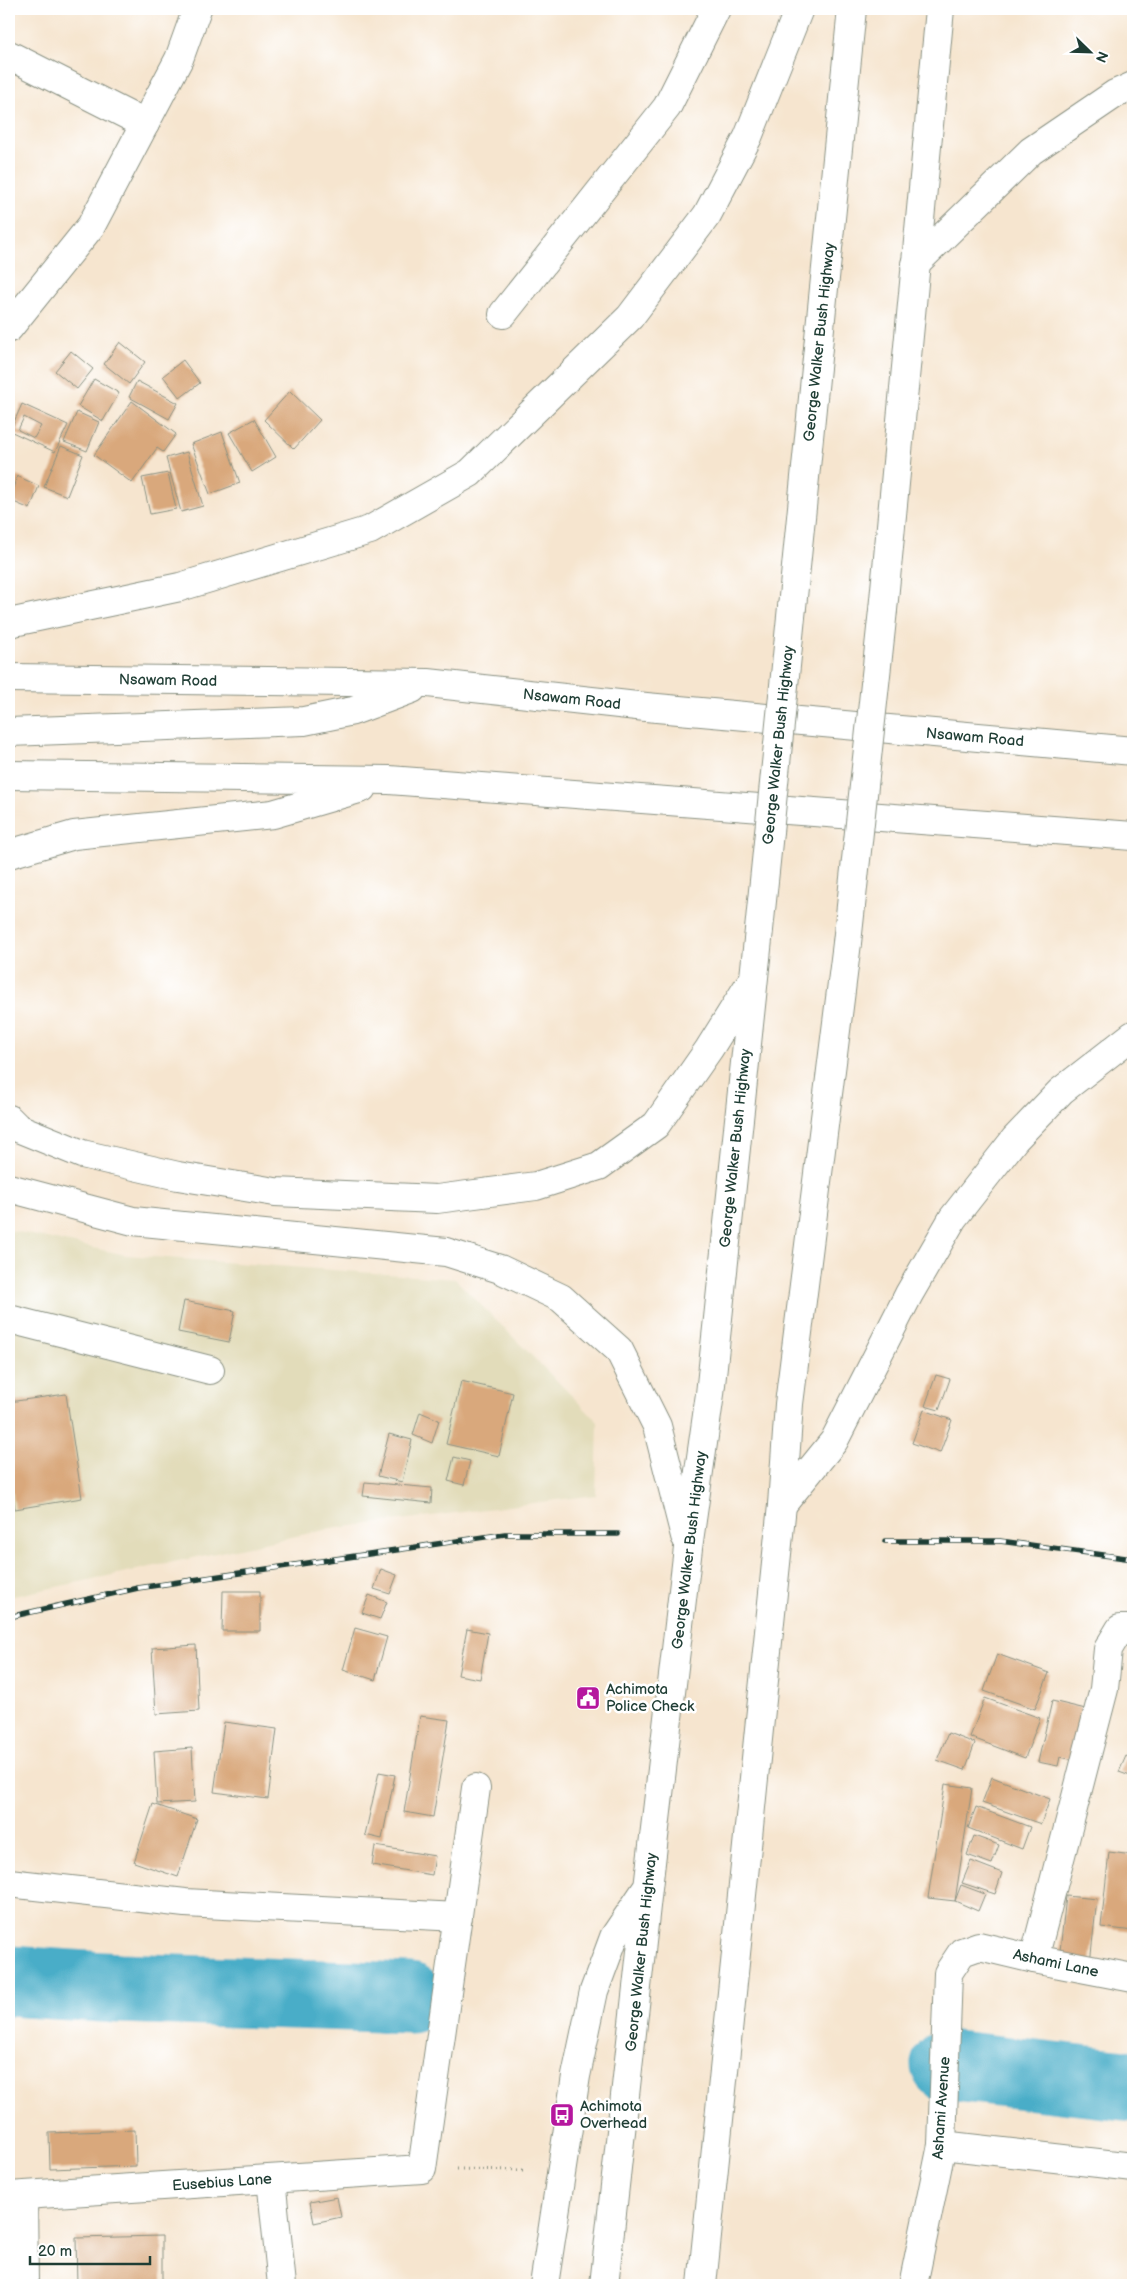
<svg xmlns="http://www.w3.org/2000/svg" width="1142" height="2294" font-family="'Balsamiq Sans',sans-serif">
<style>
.built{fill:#e2dcba}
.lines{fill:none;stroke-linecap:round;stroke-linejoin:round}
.river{stroke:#49adc8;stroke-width:71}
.building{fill:#d9a87b;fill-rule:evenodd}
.minor-casing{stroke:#8a9182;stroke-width:30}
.highway-casing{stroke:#8a9182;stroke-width:30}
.path{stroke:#8a9182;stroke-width:3;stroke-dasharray:1 4;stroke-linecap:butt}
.minor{stroke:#fff;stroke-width:28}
.highway{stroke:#fff;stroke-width:28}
.rail-casing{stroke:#1f3d34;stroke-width:5.5}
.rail{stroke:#fff;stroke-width:4;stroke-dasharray:11;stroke-linecap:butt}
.highway-bridge-casing{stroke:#8a9182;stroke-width:30;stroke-linecap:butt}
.highway-bridge{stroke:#fff;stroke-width:28}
.labels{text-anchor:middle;stroke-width:5;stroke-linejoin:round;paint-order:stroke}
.street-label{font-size:15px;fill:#1f3d34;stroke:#fff}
.poi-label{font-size:15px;fill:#1f3d34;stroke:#fff;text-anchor:start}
</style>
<rect width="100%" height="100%" fill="#fff"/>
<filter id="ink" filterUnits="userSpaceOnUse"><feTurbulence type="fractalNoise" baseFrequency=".02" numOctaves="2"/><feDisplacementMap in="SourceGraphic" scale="10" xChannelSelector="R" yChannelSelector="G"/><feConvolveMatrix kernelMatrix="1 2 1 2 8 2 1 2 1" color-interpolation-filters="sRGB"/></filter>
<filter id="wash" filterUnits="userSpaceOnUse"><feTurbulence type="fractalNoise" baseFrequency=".0096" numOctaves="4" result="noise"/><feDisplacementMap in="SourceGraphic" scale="20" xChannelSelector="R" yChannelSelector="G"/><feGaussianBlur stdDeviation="1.12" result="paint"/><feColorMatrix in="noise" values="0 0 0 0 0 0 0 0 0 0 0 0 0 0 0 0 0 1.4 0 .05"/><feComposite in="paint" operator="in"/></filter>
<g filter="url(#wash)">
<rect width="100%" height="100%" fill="#f6e5cf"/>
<polygon class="built" points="9,1230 126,1255 455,1279 598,1422 596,1495 329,1529 9,1597"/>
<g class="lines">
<g class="river">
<polyline points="9,1981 118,1988 410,1998"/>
<polyline points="946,2065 1133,2086"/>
</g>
</g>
<g id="blocks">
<g class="building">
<polygon points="120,342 145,362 129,384 104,364"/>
<polygon points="71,351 93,369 77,389 55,371"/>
<polygon points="183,360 200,383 180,398 163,376"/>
<polygon points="94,379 119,393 103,421 78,406"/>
<polygon points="137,381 178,403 169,419 129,397"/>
<polygon points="290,391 320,420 294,449 264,420"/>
<polygon points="132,401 176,434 163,452 157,448 132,483 94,455"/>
<path d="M22,404L68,425L55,452L10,431ZM24,417L41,426L34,438L18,430Z"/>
<polygon points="77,412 99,422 87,451 64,442"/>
<polygon points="254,419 276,457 252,472 229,433"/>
<polygon points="222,432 240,483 210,494 191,444"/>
<polygon points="61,446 83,455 67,496 44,487"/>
<polygon points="187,452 203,506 181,512 166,458"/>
<polygon points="168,473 176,509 150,514 142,478"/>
<polygon points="17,476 39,486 30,509 9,500"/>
<polygon points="184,1301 235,1311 229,1342 178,1332"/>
<polygon points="936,1375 950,1379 939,1410 925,1406"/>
<polygon points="461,1381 513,1393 499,1456 446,1444"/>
<polygon points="66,1394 82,1498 15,1509 9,1468 9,1402"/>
<polygon points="924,1410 952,1420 940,1453 912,1443"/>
<polygon points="420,1412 439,1420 432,1443 413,1435"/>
<polygon points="389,1434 412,1440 402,1482 378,1476"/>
<polygon points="454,1457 470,1461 464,1485 448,1481"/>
<polygon points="365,1482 432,1488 431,1503 363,1496"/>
<polygon points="381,1569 397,1575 390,1594 374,1589"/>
<polygon points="223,1591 260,1591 260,1631 222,1631"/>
<polygon points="369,1595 387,1602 380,1619 362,1613"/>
<polygon points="355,1628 387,1637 375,1680 343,1670"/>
<polygon points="467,1629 488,1633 480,1679 458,1675"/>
<polygon points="196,1645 199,1711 156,1714 152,1648"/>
<polygon points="997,1654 1049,1673 1035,1709 984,1691"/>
<polygon points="985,1698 1040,1718 1025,1758 970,1737"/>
<polygon points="1052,1701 1090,1710 1079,1761 1060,1757 1058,1766 1038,1762"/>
<polygon points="420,1716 449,1720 433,1817 404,1812"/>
<polygon points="224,1722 277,1729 268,1799 214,1792"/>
<polygon points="948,1733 975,1743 965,1770 937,1760"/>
<polygon points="192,1748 195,1802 157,1804 154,1751"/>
<polygon points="1126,1756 1133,1759 1133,1777 1119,1772"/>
<polygon points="379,1772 395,1775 382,1839 365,1835"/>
<polygon points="992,1777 1050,1799 1041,1824 982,1803"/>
<polygon points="945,1784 972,1788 955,1901 961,1885 985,1894 978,1911 955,1901 928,1898"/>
<polygon points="153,1804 197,1819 178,1877 134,1862"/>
<polygon points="976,1807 1030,1827 1022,1849 968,1828"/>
<polygon points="974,1836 999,1845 992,1864 967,1855"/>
<polygon points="375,1846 435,1856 432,1875 372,1865"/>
<polygon points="1109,1852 1133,1855 1133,1931 1101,1927"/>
<polygon points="971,1861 1002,1873 995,1894 962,1883"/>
<polygon points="1066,1896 1097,1899 1090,1963 1059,1960"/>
<polygon points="135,2130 136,2166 50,2169 49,2133"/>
<polygon points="337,2197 341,2217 314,2223 310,2202"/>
<polygon points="162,2236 162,2285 77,2285 76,2238"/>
</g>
</g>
</g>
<g filter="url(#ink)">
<use href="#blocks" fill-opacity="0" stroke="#8a9182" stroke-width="1"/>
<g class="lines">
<defs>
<g id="minor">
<polyline points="9,55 145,124"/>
<polyline points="503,314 667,107 716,9"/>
<polyline points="9,328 91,226 179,59 197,9"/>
<polyline points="9,1319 210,1370"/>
<polyline points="9,1883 185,1903 458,1917"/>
<polyline points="1034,1959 1104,1689 1108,1649 1120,1629 1133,1629"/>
<polyline points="942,2145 1133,2167"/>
<polyline points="271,2179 282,2285"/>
<polyline points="9,2196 422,2169 476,1788"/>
<polyline points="23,2196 24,2285"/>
<polyline points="913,2285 942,2145 948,1973 962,1952 979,1946 1034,1959 1133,1978"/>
</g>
<g id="highway">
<polyline points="915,264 1031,151 1115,94 1133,86"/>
<polyline points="792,607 852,9"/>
<polyline points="883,610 940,9"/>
<polyline points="9,623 180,587 370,530 470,473 630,317 707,215 748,137 799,9"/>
<polyline points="9,678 428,683 646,707 1133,751"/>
<polyline points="9,732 304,721 353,711 412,689"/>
<polyline points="9,775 389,780 1133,836"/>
<polyline points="9,854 74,835 273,814 362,788"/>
<polyline points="9,1119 18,1128 82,1154 178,1176 275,1192 437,1199 536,1186 599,1166 656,1125 709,1049 749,985"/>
<polyline points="9,1188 133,1221 446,1252 500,1269 561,1298 619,1350 657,1426 685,1536"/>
<polyline points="782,1505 834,1441 909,1294 953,1218 1015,1139 1061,1091 1133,1035"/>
<polyline points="544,2285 576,2076 594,1991 614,1937 645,1891"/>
<polyline points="604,2285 648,1888 688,1548 710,1394 759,930"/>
<polyline points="702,2285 782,1505 789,1404 847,943"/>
</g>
</defs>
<use href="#minor" class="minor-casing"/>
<use href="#highway" class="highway-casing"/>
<polyline class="path" points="457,2169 526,2170"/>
<use href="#minor" class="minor"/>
<use href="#highway" class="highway"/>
<defs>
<g id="rail">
<polyline points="885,1541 1000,1541 1133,1559"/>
<polyline points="9,1617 138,1588 505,1534 618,1534"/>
</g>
</defs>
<use href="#rail" class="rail-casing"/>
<use href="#rail" class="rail"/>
<defs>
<g id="highway-bridge">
<polyline points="759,930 792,607"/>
<polyline points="847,943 883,610"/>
</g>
</defs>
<use href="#highway-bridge" class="highway-bridge-casing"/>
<use href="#highway-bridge" class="highway-bridge"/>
</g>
</g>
<defs>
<symbol id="civic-square" viewBox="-11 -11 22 22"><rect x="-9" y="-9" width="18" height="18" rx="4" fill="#b5179e" stroke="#fff"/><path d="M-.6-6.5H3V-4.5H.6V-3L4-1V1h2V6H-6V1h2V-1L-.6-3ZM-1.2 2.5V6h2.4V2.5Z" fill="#fff"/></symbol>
<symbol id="bus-square" viewBox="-11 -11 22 22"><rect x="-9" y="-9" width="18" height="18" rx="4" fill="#b5179e" stroke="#fff"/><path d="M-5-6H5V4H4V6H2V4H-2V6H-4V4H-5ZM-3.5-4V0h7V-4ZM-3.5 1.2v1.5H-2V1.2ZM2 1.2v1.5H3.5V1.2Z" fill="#fff"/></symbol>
</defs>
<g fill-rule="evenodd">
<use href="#civic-square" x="574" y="1684" width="28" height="28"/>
<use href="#bus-square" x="548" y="2101" width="28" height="28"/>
</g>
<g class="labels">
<g class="street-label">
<text transform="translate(819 342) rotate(-84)" y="5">George Walker Bush Highway</text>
<text transform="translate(168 680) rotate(1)" y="5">Nsawam Road</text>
<text transform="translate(572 699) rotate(6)" y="5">Nsawam Road</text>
<text transform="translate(975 737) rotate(5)" y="5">Nsawam Road</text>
<text transform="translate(778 745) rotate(-84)" y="5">George Walker Bush Highway</text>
<text transform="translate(735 1148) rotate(-84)" y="5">George Walker Bush Highway</text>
<text transform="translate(689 1550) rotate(-83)" y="5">George Walker Bush Highway</text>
<text transform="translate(641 1952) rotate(-84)" y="5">George Walker Bush Highway</text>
<text transform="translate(1056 1963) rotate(12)" y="5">Ashami Lane</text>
<text transform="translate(941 2108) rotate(-86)" y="5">Ashami Avenue</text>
<text transform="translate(222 2182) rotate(-4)" y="5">Eusebius Lane</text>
</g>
<g class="poi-label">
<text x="606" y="1694">Achimota<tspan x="606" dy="17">Police Check</tspan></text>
<text x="580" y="2111">Achimota<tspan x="580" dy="17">Overhead</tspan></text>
</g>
</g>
<rect width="1142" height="2294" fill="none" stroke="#fff" stroke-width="30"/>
<g transform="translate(1090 52) rotate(113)" stroke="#ffffff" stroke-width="4" paint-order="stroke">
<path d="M0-4L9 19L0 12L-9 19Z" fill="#1f3d34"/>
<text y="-8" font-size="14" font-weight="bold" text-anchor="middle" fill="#1f3d34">N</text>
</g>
<path d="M30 2256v8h120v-8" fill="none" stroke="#1f3d34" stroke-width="2.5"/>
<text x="38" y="2256" font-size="15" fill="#1f3d34" stroke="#ffffff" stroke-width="4" paint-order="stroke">20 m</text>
</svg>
